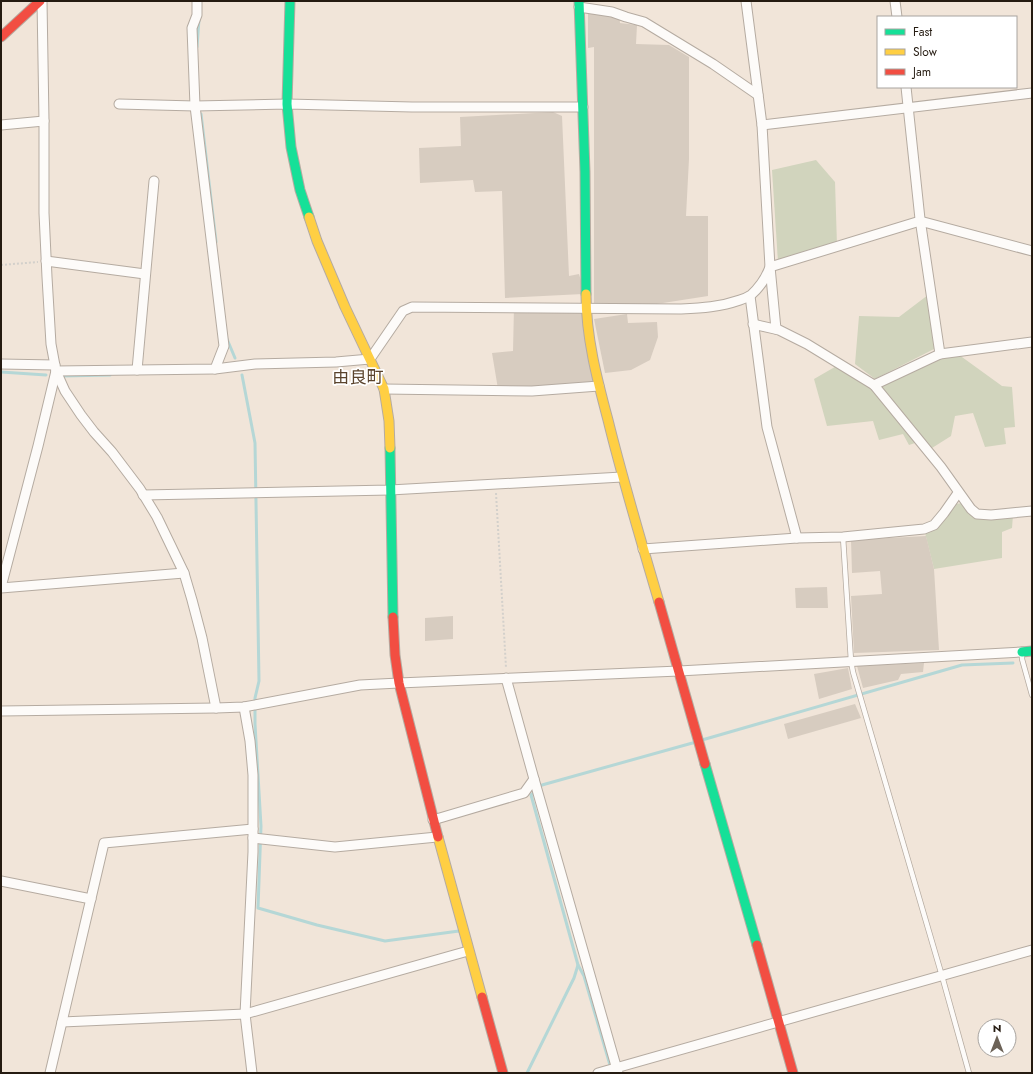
<svg xmlns="http://www.w3.org/2000/svg" width="1033" height="1074" font-family="Jost,'Noto Sans JP',sans-serif">
<style>
.green{fill:#d1d4bd}
.lines{fill:none;stroke-linecap:round;stroke-linejoin:round}
.stream{stroke:#b5d7d6;stroke-width:3}
.building{fill:#d7ccc0}
.lane-casing{stroke:#b5aba1;stroke-width:6}
.street-casing{stroke:#b5aba1;stroke-width:11}
.fast-casing{stroke:#b5aba1;stroke-width:11}
.slow-casing{stroke:#b5aba1;stroke-width:11}
.jam-casing{stroke:#b5aba1;stroke-width:11}
.path{stroke:#d3d0cb;stroke-width:2;stroke-dasharray:2 2;stroke-linecap:butt}
.lane{stroke:#fdfbf9;stroke-width:4.5}
.street{stroke:#fdfbf9;stroke-width:9}
.fast{stroke:#16e098;stroke-width:9}
.slow{stroke:#ffcf43;stroke-width:9}
.jam{stroke:#f24e42;stroke-width:9}
.labels{text-anchor:middle;stroke-width:3.5;stroke-linejoin:round;paint-order:stroke}
.quarter-label{font-size:17px;fill:#5a432c;stroke:#fff}
</style>
<rect width="100%" height="100%" fill="#f1e5d9"/>
<g class="green">
<polygon points="816,160 835,182 837,246 778,262 772,170"/>
<polygon points="928,295 936,348 875,379 855,364 859,316 899,317"/>
<polygon points="955,352 1002,386 1012,387 1015,427 1004,428 1006,444 985,447 973,413 955,416 951,436 932,448 932,456 918,442 909,445 903,434 879,440 873,421 827,426 814,379 840,364 874,385"/>
<polygon points="962,503 977,514 1013,515 1012,528 1002,532 1002,558 934,569 924,529 950,505"/>
</g>
<g class="lines">
<g class="stream">
<polyline points="197,47 199,19"/>
<polyline points="201,114 216,242"/>
<polyline points="227,339 235,358"/>
<polyline points="1,372 46,375"/>
<polyline points="242,375 255,443 259,681 255,698 255,724 261,826 258,908 317,925 385,941 459,931 460,932"/>
<polyline points="62,376 110,375"/>
<polyline points="702,740 962,665 1013,663"/>
<polyline points="578,965 584,976 610,1065"/>
<polyline points="527,1073 574,978 578,965 531,795 542,785 696,742"/>
</g>
</g>
<g class="building">
<polygon points="588,12 619,15 620,23 637,25 636,44 669,45 689,57 689,159 686,216 708,216 708,296 650,305 594,306 594,47 588,48"/>
<polygon points="553,112 562,116 569,276 579,274 582,284 583,294 505,298 502,191 475,192 473,180 420,183 419,148 461,146 460,117"/>
<polygon points="514,307 583,310 594,383 533,389 498,389 492,353 513,351"/>
<polygon points="627,314 628,323 657,322 658,337 650,360 631,370 605,373 594,319"/>
<polygon points="926,536 934,569 939,650 854,653 851,596 882,594 880,571 852,573 851,540"/>
<polygon points="827,587 828,608 796,608 795,588"/>
<polygon points="453,616 453,639 425,641 425,618"/>
<polygon points="924,663 923,672 901,674 898,680 863,688 857,666"/>
<polygon points="848,668 852,689 819,699 814,674"/>
<polygon points="855,704 861,718 788,739 784,724"/>
</g>
<g class="lines">
<defs>
<g id="lane">
<polyline points="843,537 851,661 853,672 942,976 969,1073"/>
<polyline points="1022,654 1022,659 1032,695"/>
</g>
<g id="street">
<polyline points="42,1 44,121 44,213 47,277 51,344 56,371 65,391 81,415 94,432 112,452 140,489 157,517 171,546 184,573 192,600 202,638 216,708"/>
<polyline points="197,1 197,15 192,28 195,106 224,346 215,369"/>
<polyline points="895,1 897,17"/>
<polyline points="579,7 612,12 626,17 644,22 713,64 758,95"/>
<polyline points="906,87 920,219 940,354"/>
<polyline points="119,104 195,106 287,104 412,107 583,107"/>
<polyline points="1,125 44,121"/>
<polyline points="762,125 1032,93"/>
<polyline points="46,261 145,274"/>
<polyline points="750,296 767,427 797,538"/>
<polyline points="753,324 779,330 807,344 874,385 941,467 971,509 977,514 991,515 1032,511"/>
<polyline points="776,329 770,267 920,221 1032,251"/>
<polyline points="1,364 55,365"/>
<polyline points="137,370 154,181"/>
<path d="M56,371L215,369L255,364L336,362L370,359L403,311L412,307L681,309C702,308 720,307 740,300C743,299 748,297 751,295C760,287 766,278 770,267L762,125L746,1"/>
<polyline points="874,385 940,354 1032,342"/>
<polyline points="384,389 532,391 599,386"/>
<polyline points="143,495 390,490 622,477"/>
<polyline points="643,549 797,538 843,537 924,529 934,525 944,513 958,493"/>
<polyline points="1,587 38,446 56,371"/>
<polyline points="1,588 184,573"/>
<polyline points="506,678 534,779 618,1073"/>
<polyline points="244,707 250,741 253,775 253,852 245,1014 252,1073"/>
<polyline points="1,711 216,708 244,707 360,685 399,683 679,671 1022,652"/>
<polyline points="433,820 524,793 534,779"/>
<polyline points="253,838 335,847 437,837"/>
<polyline points="1,881 91,899"/>
<polyline points="62,1022 245,1014 468,951"/>
<polyline points="50,1073 104,843 253,829"/>
<polyline points="598,1073 1032,950"/>
</g>
<g id="fast">
<polyline points="290,1 287,104 291,147 300,190 309,217"/>
<polyline points="579,1 585,172 586,294"/>
<polyline points="390,448 393,617"/>
<polyline points="1022,652 1032,651"/>
<polyline points="705,764 757,945"/>
</g>
<g id="slow">
<polyline points="309,217 317,241 345,307 384,389 389,421 390,448"/>
<path d="M586,294C586,337 597,379 608,420C623,481 641,541 659,602"/>
<polyline points="438,837 482,997"/>
</g>
<g id="jam">
<polyline points="1,37 40,1"/>
<polyline points="659,602 705,764"/>
<polyline points="393,617 395,655 399,683 438,837"/>
<polyline points="757,945 793,1073"/>
<polyline points="482,997 503,1073"/>
</g>
</defs>
<use href="#lane" class="lane-casing"/>
<use href="#street" class="street-casing"/>
<use href="#fast" class="fast-casing"/>
<use href="#slow" class="slow-casing"/>
<use href="#jam" class="jam-casing"/>
<g class="path">
<polyline points="1,265 38,262"/>
<polyline points="496,493 506,668"/>
</g>
<use href="#lane" class="lane"/>
<use href="#street" class="street"/>
<use href="#fast" class="fast"/>
<use href="#slow" class="slow"/>
<use href="#jam" class="jam"/>
</g>
<g class="labels">
<g class="quarter-label">
<text x="358" y="383">由良町</text>
</g>
</g>
<rect width="1033" height="1074" fill="none" stroke="#251b11" stroke-width="4"/>
<rect x="877" y="16" width="140" height="72" fill="#ffffff" stroke="#a8a4a0"/>
<rect x="885" y="29" width="20" height="6" fill="#16e098" stroke="#a8a4a0"/>
<text x="913" y="36" font-size="12" fill="#251b11">Fast</text>
<rect x="885" y="49" width="20" height="6" fill="#ffcf43" stroke="#a8a4a0"/>
<text x="913" y="56" font-size="12" fill="#251b11">Slow</text>
<rect x="885" y="69" width="20" height="6" fill="#f24e42" stroke="#a8a4a0"/>
<text x="913" y="76" font-size="12" fill="#251b11">Jam</text>
<g transform="translate(997 1038)"><circle r="19" fill="#ffffff" stroke="#a8a4a0"/>
<path d="M0-3L7 15L0 10L-7 15Z" fill="#6c6257"/>
<text y="-6" font-size="11" font-weight="bold" text-anchor="middle" fill="#251b11">N</text>
</g>
</svg>
